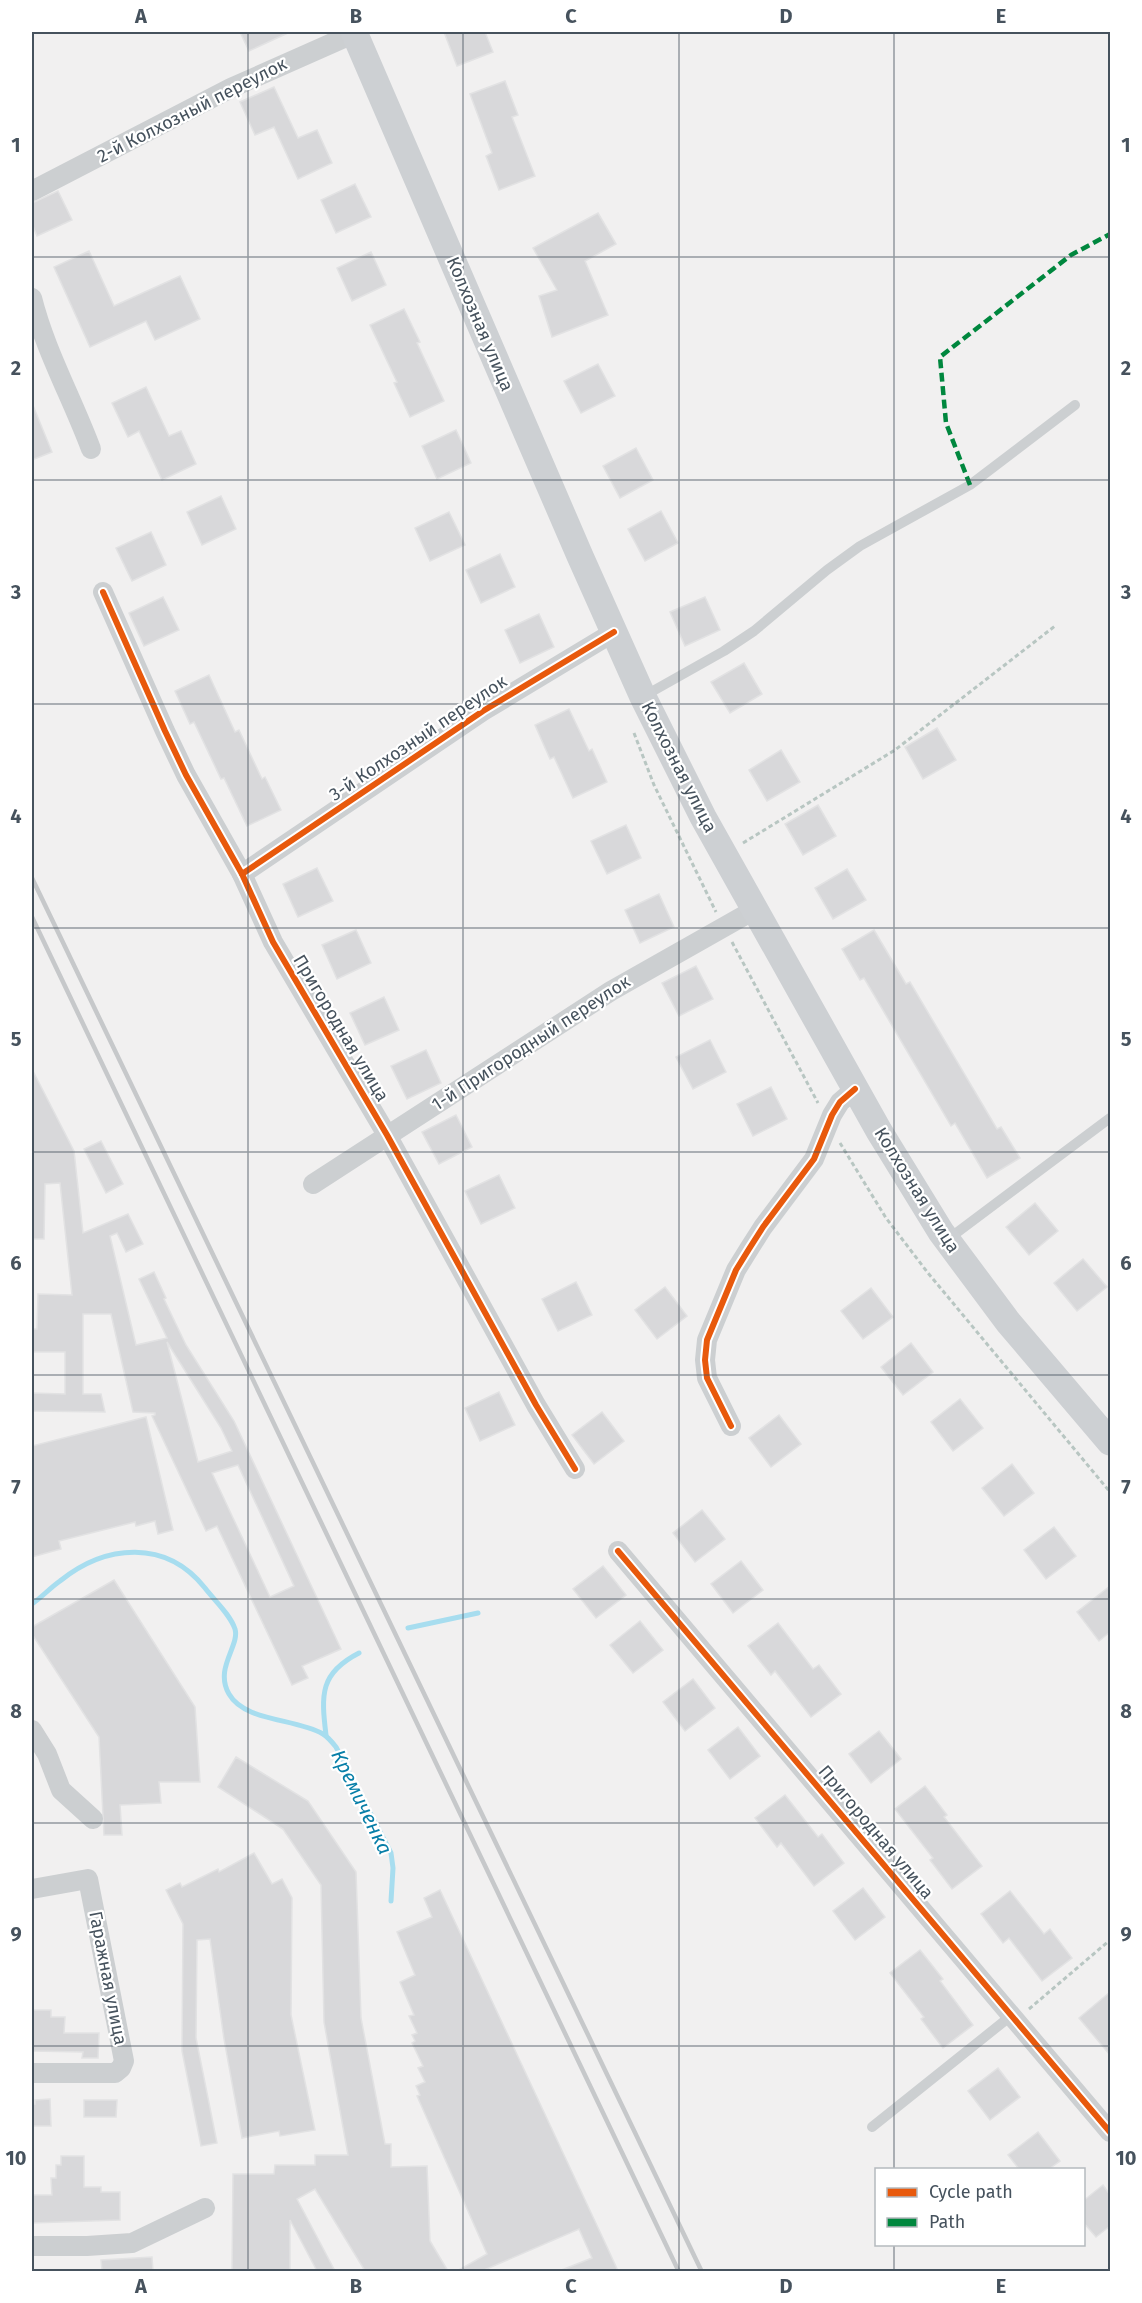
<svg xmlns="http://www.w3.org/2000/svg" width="1142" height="2303" font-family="'Fira Sans',sans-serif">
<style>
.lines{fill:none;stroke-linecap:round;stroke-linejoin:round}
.stream{stroke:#a7ddef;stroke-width:5}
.building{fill:#d8d8da;stroke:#e2e2e3;stroke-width:1.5;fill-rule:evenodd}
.path{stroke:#b8c6c2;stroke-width:3;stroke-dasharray:4.5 3;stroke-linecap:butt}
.service{stroke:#cccfd1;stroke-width:10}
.minor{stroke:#cccfd1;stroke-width:20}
.secondary{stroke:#cdd0d3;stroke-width:27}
.rail{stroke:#c6c8ca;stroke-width:4.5}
.quiet{stroke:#00873e;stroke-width:4.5;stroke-dasharray:9 4.5;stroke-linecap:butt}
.cycleway-casing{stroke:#fff;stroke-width:10}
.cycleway{stroke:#e8590c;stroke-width:6}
.grid{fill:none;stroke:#46525d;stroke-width:1.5;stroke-opacity:0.55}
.labels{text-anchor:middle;stroke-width:4.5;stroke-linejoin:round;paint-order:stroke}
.street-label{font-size:18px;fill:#46525d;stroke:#fff}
.water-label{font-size:20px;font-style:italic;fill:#087fa8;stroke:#fff}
.neatline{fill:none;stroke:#46525d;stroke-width:2}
.grid-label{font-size:20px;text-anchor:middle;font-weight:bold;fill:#46525d}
</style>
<rect width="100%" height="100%" fill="#f1f0f0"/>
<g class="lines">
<g class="stream">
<path d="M32,1604C42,1597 50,1588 60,1581C106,1544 166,1539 205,1588C214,1600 230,1614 235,1629C240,1646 214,1668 229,1694C245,1722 296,1718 323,1734C328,1737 332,1742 336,1747L391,1853L393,1868L391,1901"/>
<polyline points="408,1628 478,1613"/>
<path d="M326,1735C321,1694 320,1673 359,1653"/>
</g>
</g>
<g class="building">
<polygon points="240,32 290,32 249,51"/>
<polygon points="444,32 485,32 493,52 457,66"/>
<polygon points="505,81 518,115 512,117 535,176 499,190 486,156 492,153 470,94"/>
<polygon points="274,87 298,138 317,130 332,163 298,179 274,127 255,135 240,102"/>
<polygon points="355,184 371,217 336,233 321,200"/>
<polygon points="58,191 72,220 37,236 32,224 32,203"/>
<polygon points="598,213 616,244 585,261 608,315 552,337 539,296 557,290 533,248"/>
<polygon points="89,251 114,306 180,276 200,319 155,340 146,321 90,347 54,267"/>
<polygon points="371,252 386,285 352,301 337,268"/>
<polygon points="404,309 420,342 417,343 444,401 410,417 394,383 397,382 370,325"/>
<polygon points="598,364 615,396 581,413 564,381"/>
<polygon points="146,387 169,436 181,431 196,464 162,480 139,431 128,437 112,403"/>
<polygon points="32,403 52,452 32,460"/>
<polygon points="456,430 471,463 437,479 422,446"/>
<polygon points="636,448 653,480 620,498 603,466"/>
<polygon points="221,496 236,529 202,545 187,512"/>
<polygon points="661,511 678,543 645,561 628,529"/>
<polygon points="449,512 465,545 430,561 415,528"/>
<polygon points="151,532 166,565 132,581 116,548"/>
<polygon points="500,554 515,587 481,603 466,570"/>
<polygon points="163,597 179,630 144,646 129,613"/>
<polygon points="705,597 720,630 685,646 670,612"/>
<polygon points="539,614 554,647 520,663 505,630"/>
<polygon points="744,663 762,694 730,713 711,682"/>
<polygon points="209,675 235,732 239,730 262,779 265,777 281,810 247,826 224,778 221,779 194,722 190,724 175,691"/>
<polygon points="569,709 589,751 592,749 607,782 573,798 554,757 550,759 535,725"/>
<polygon points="937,728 956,760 923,779 905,747"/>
<polygon points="781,750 800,782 767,801 749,770"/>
<polygon points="818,805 836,836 803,855 785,824"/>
<polygon points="626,825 641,858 607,874 591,841"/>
<polygon points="317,868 333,901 298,917 283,884"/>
<polygon points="847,869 866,900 833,919 815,888"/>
<polygon points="659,894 674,927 640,943 625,910"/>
<polygon points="356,930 371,963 337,979 322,945"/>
<polygon points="874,930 906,984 910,982 997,1129 1001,1127 1020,1158 987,1178 955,1123 951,1126 864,978 860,980 842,949"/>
<polygon points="696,966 713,999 679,1016 662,983"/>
<polygon points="384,997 399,1030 365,1045 350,1013"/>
<polygon points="710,1040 726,1072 693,1089 676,1057"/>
<polygon points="426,1050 441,1083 407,1099 391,1066"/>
<path d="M32,1069L74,1151L83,1233L128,1214L143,1244L126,1252L117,1233L110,1236L136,1345L167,1338L139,1279L154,1272L166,1298L164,1299L186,1345L234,1421L341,1649L302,1666L308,1678L292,1685L217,1526L206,1531L152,1416L155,1415V1413L133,1412L111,1314H83V1394H101L105,1412L32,1411V1393L65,1394V1352H32V1329H37L38,1294L72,1295L60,1183L45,1184L44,1239H32ZM167,1342L221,1428L232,1451L198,1462ZM238,1465L294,1586L270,1597L212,1473Z"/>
<polygon points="771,1087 787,1119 753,1136 737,1104"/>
<polygon points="456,1115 472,1147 439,1164 422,1132"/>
<polygon points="101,1141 123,1184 106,1193 84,1149"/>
<polygon points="499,1175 515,1208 481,1224 465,1191"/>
<polygon points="1035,1203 1058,1231 1029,1255 1006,1227"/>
<polygon points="1083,1259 1107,1287 1077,1311 1054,1283"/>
<polygon points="576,1282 592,1315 558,1331 542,1299"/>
<polygon points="665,1287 687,1316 657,1339 635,1310"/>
<polygon points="871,1288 893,1317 863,1339 841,1311"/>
<polygon points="911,1343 933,1372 903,1395 881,1367"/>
<polygon points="499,1392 515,1425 480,1441 465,1408"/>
<polygon points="960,1399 983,1428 953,1451 931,1422"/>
<polygon points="602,1412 624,1441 594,1464 572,1435"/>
<polygon points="779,1415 801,1444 771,1467 749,1438"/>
<polygon points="146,1417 173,1530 158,1534 155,1521 136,1526 135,1522 59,1541 61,1549 32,1557 32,1446"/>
<polygon points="1012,1464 1034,1493 1004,1516 982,1488"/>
<polygon points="702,1510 725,1539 695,1562 673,1533"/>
<polygon points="1054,1527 1076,1556 1046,1579 1024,1550"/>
<polygon points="741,1561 763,1590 733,1613 711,1584"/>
<polygon points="603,1566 626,1595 596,1618 573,1589"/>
<polygon points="114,1580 195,1707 200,1782 159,1782 161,1803 120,1805 122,1835 104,1835 99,1737 32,1634 32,1627"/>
<polygon points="1110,1586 1110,1632 1099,1641 1077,1612"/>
<polygon points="640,1621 663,1650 633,1673 610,1645"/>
<polygon points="778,1623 813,1669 819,1665 841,1694 811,1717 775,1671 771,1675 748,1646"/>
<polygon points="693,1679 715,1708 685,1731 663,1702"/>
<polygon points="738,1727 760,1756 730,1779 708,1750"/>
<polygon points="879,1731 901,1759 871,1783 849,1754"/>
<polygon points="236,1757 308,1801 356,1872 361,2018 385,2144 391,2144 391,2167 427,2166 430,2241 448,2271 365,2271 315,2189 297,2199 335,2271 317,2271 290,2220 290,2271 232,2271 233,2174 274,2174 275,2165 315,2165 315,2155 348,2155 324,2022 321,1885 283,1829 218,1787"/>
<polygon points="925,1786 947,1815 944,1817 982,1866 952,1889 930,1860 933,1858 895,1809"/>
<polygon points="785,1795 818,1837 822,1834 844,1863 814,1886 781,1843 777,1847 755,1818"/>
<polygon points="254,1853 272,1884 282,1879 292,1898 291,2015 315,2130 280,2136 279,2131 242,2138 224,2039 210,1939 197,1940 196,2038 217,2143 201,2146 182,2051 183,1924 166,1890 180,1883 182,1887 218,1869 219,1872"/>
<polygon points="863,1888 885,1917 855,1940 833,1911"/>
<polygon points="440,1890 608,2249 618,2271 559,2271 592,2258 579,2229 482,2271 457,2271 487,2254 417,2096 420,2095 416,2086 425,2082 418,2068 423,2066 412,2043 415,2041 412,2035 417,2033 409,2016 414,2015 400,1982 415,1975 397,1932 432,1917 424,1898"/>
<polygon points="1010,1891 1044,1934 1050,1929 1072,1958 1042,1981 1009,1938 1003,1943 981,1914"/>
<polygon points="920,1950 943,1979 940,1981 973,2025 943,2048 921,2019 924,2017 890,1973"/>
<polygon points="1110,1992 1110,2055 1079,2018"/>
<polygon points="32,2010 51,2010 51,2017 65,2017 64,2033 99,2033 98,2058 82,2058 83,2052 32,2051"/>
<polygon points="998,2068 1020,2097 990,2120 968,2091"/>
<polygon points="50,2099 51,2126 32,2126 32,2104 35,2104 35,2100"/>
<polygon points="84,2100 117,2100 116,2117 84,2117"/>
<polygon points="1038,2132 1060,2161 1049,2169 1019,2169 1008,2155"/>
<polygon points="61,2156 84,2156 84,2187 101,2187 101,2192 120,2192 120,2220 32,2223 32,2195 52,2195 51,2178 56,2178 56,2165 61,2165"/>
<polygon points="1103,2185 1110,2195 1110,2226 1096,2237 1083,2222 1083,2201"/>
<polygon points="152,2257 153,2271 102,2271 101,2260"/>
</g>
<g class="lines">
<g class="path">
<polyline points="634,733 654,785 716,912"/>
<polyline points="743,843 895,750 1055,626"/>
<polyline points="732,942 818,1103"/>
<polyline points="840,1143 886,1218 928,1273 1110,1492"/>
<polyline points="1029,2009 1110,1940"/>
</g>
<g class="service">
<polyline points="644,696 724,651 754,631 827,570 860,546 970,485 1075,405"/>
<polyline points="947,1240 1110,1118"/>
<polyline points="872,2127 1012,2015"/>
</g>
<g class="minor">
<polyline points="32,191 231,88 355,33"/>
<path d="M32,298C45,350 72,398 91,449"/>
<polyline points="103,592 165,731 186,775 242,874 273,942 387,1135 536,1405 575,1469"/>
<polyline points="242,874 483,711 614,632"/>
<polyline points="313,1184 611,991 754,910"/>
<polyline points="731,1426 707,1378 705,1360 707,1340 736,1270 749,1249 763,1227 814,1159 832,1115 840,1102 855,1089"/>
<polyline points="618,1551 1110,2132"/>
<polyline points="32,1730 47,1754 61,1790 93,1819"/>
<polyline points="32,1889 88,1879 124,2061 121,2068 115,2073 32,2073"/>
<polyline points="32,2246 87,2246 132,2243 205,2208"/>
</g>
<polyline class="secondary" points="354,32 580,556 643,697 703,817 879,1131 941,1232 1008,1322 1110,1442"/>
<g class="rail">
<polyline points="32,878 702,2272"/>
<polyline points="32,917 679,2272"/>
</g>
<polyline class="quiet" points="970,485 946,423 940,357 1071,255 1110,234"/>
<defs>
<g id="cycleway">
<polyline points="103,592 165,731 186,775 242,874 273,942 387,1135 536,1405 575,1469"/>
<polyline points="242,874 483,711 614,632"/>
<polyline points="731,1426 707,1378 705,1360 707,1340 736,1270 749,1249 763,1227 814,1159 832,1115 840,1102 855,1089"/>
<polyline points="618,1551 1110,2132"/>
</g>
</defs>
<use href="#cycleway" class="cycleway-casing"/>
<use href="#cycleway" class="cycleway"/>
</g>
<path class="grid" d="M248,32V2272M463,32V2272M679,32V2272M894,32V2170M32,257H1110M32,480H1110M32,704H1110M32,928H1110M32,1152H1110M32,1375H1110M32,1599H1110M32,1823H1110M32,2046H1110M894,2244V2272"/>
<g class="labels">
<g class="street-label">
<text transform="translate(192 110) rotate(-27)" y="6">2-й Колхозный переулок</text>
<text transform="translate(480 324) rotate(67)" y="6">Колхозная улица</text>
<text transform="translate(418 738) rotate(-34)" y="6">3-й Колхозный переулок</text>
<text transform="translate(679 767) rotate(63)" y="6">Колхозная улица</text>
<text transform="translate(341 1028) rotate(59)" y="6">Пригородная улица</text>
<text transform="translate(531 1043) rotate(-33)" y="6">1-й Пригородный переулок</text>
<text transform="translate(917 1190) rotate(58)" y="6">Колхозная улица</text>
<text transform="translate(876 1832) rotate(50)" y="6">Пригородная улица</text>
<text transform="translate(108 1978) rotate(79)" y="6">Гаражная улица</text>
</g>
<g class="water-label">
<text transform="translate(362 1802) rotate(64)" y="7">Кремиченка</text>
</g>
</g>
<rect width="1142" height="2303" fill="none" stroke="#ffffff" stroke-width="66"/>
<rect x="875" y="2168" width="210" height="78" fill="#ffffff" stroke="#b5babe" stroke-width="1.5"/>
<rect x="887" y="2188" width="30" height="9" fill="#e8590c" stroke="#b5babe" stroke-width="1.5"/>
<text x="929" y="2198" font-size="18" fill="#46525d">Cycle path</text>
<rect x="887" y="2218" width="30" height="9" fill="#00873e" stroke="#b5babe" stroke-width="1.5"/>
<text x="929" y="2228" font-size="18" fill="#46525d">Path</text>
<rect x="33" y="33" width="1076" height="2237" class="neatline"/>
<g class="grid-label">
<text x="141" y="23">A</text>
<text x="356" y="23">B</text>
<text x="571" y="23">C</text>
<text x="786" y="23">D</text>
<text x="1001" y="23">E</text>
<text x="16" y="152">1</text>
<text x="1126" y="152">1</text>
<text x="16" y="375">2</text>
<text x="1126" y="375">2</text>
<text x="16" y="599">3</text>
<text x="1126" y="599">3</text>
<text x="16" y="823">4</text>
<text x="1126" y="823">4</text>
<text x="16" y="1046">5</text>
<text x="1126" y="1046">5</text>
<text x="16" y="1270">6</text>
<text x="1126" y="1270">6</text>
<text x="16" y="1494">7</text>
<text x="1126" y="1494">7</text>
<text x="16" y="1718">8</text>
<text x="1126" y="1718">8</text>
<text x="16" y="1941">9</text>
<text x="1126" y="1941">9</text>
<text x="16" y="2165">10</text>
<text x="1126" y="2165">10</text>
<text x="141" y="2293">A</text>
<text x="356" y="2293">B</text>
<text x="571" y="2293">C</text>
<text x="786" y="2293">D</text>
<text x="1001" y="2293">E</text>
</g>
</svg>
